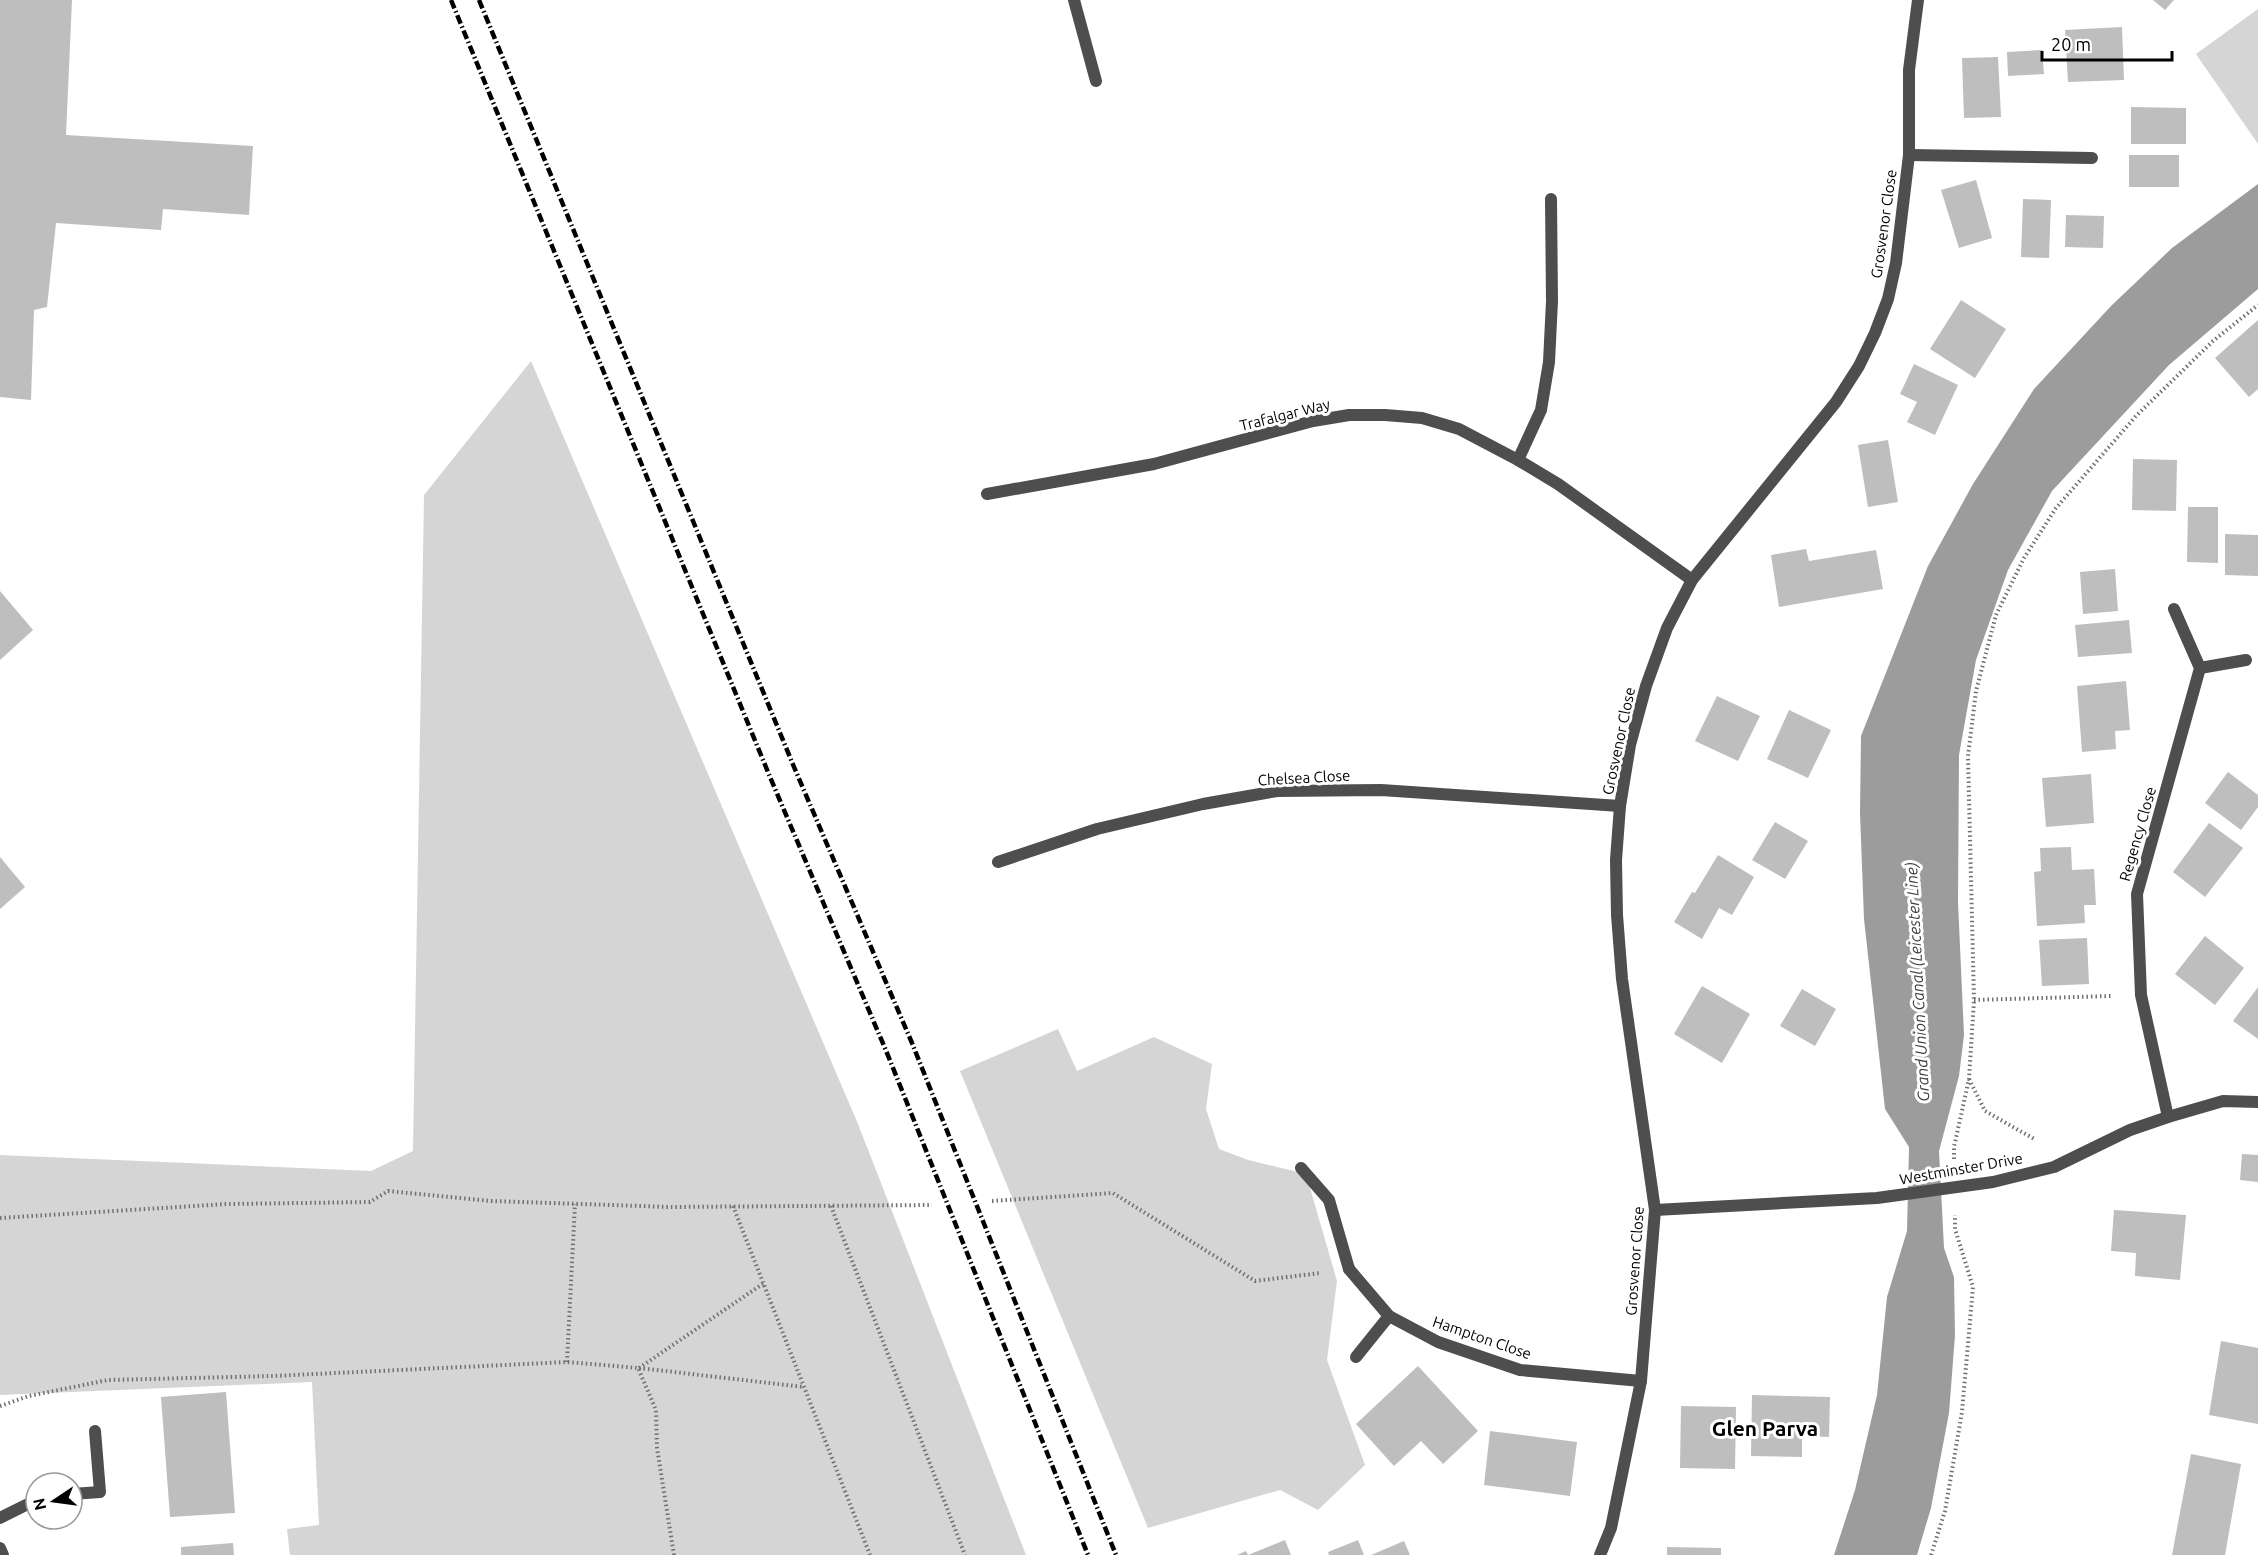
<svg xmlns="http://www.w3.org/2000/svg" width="2258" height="1555" font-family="Ubuntu,sans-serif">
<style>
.green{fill:#d5d5d5}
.water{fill:#9c9c9c}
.building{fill:#bebebe}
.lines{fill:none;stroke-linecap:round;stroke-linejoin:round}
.path{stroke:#707070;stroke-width:4;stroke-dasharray:1.5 3;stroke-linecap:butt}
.lane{stroke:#4e4e4e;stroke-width:12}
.street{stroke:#4e4e4e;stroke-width:12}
.rail{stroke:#000;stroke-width:4.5;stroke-dasharray:9 3 1.5 3;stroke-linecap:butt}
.labels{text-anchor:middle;stroke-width:6;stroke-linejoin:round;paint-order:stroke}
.street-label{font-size:15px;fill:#000;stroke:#fff}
.water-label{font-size:16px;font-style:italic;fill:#3d3d3d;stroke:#fff}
.district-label{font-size:21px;font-weight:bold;fill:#000;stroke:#fff}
</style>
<rect width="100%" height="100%" fill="#fff"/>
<g class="green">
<polygon points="2258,9 2258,144 2196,54"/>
<polygon points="531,361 858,1124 1026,1555 290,1555 287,1529 319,1525 312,1382 0,1395 0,1155 371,1171 413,1151 424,495"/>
<polygon points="1058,1029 1077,1071 1154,1037 1212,1064 1206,1109 1219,1149 1248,1160 1306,1174 1337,1281 1327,1360 1365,1465 1318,1510 1280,1490 1148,1528 960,1071"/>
</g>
<polygon class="water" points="2258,184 2258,289 2169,365 2052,491 2008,570 1976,660 1959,755 1958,902 1964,1035 1959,1076 1939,1151 1944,1248 1954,1277 1955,1335 1949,1413 1931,1508 1917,1555 1834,1555 1855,1490 1877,1395 1887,1297 1907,1231 1909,1147 1885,1109 1864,919 1860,813 1861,736 1928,566 1973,484 2034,389 2111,306 2172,248"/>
<g class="building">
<polygon points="0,0 72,0 66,135 253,146 249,215 163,209 161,230 56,223 47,307 34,310 31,400 0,397"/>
<polygon points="2153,0 2174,0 2165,10"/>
<polygon points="2122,27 2124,80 2068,82 2065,30"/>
<polygon points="2042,50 2044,74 2008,76 2007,52"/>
<polygon points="1998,57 2001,117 1964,118 1962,58"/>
<polygon points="2131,107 2186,108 2186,144 2131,144"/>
<rect x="2129" y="155" width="50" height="32"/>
<polygon points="1976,180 1992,238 1959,248 1941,190"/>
<polygon points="2023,199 2051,200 2049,258 2021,257"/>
<polygon points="2066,215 2104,216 2103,248 2065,247"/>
<polygon points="1961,300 2006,329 1975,378 1930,349"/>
<polygon points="2258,320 2258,389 2249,397 2215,358"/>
<polygon points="1914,364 1958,385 1935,435 1907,422 1917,402 1900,394"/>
<polygon points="1888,440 1898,502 1868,507 1858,445"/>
<polygon points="2133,459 2177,460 2176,511 2132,510"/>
<polygon points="2188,507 2218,507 2218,563 2187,562"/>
<polygon points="2225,534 2258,535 2258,576 2225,575"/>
<polygon points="1806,549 1809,561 1876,550 1883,589 1779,607 1771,555"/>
<polygon points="2115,569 2118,611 2083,614 2080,572"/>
<polygon points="0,591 33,630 0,660"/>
<polygon points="2129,620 2132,653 2078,657 2075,625"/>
<polygon points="2126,681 2130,730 2115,731 2116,749 2082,752 2077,686"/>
<polygon points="1717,696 1760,716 1738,761 1695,741"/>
<polygon points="1789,710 1831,730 1808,778 1767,759"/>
<polygon points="2228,772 2258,795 2258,807 2241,830 2205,803"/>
<polygon points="2091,774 2094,823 2046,827 2042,778"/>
<polygon points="1775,822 1808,841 1785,879 1752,860"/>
<polygon points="2209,823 2243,848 2205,897 2173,872"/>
<polygon points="2071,847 2072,870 2094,869 2096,905 2084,905 2085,923 2037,926 2034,872 2041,871 2040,848"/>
<polygon points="1718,855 1754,877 1732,915 1719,908 1702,939 1674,922 1692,892 1695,893"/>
<polygon points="0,857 25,887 0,909"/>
<polygon points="2205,936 2244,968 2215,1005 2175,974"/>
<polygon points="2087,938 2089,984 2042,986 2039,940"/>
<polygon points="1702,986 1750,1014 1722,1063 1674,1034"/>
<polygon points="2258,987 2258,1039 2233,1021"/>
<polygon points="1802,989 1836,1009 1815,1046 1780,1026"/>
<polygon points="2242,1154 2258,1155 2258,1182 2240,1180"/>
<polygon points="2114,1210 2186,1215 2180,1280 2135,1276 2136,1253 2111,1251"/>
<polygon points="2221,1341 2258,1348 2258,1424 2209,1415"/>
<polygon points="1418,1366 1478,1431 1443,1464 1421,1441 1394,1466 1356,1424"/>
<polygon points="226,1392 235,1513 170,1517 161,1397"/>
<polygon points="1752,1395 1830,1397 1829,1437 1802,1436 1802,1457 1751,1456"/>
<polygon points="1681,1406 1736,1407 1735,1469 1680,1468"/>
<polygon points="1490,1431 1577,1442 1570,1496 1484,1485"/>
<polygon points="2191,1454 2241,1464 2225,1555 2172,1555"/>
<polygon points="1285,1540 1291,1555 1237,1555 1246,1551 1248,1555"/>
<polygon points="1358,1540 1364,1555 1329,1555 1328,1552"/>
<polygon points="1404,1541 1410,1555 1371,1555"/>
<polygon points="233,1543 234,1555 181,1555 181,1547"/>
<polygon points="1667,1547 1721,1548 1721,1555 1667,1555"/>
</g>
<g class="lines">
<g class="path">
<polyline points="1974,1000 2111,996"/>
<polyline points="1969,1079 1985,1111 2036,1140"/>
<polyline points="1954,1159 1954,1147 1969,1079 1974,1000 1968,756 1976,691 1996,615 2024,558 2056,508 2136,416 2213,341 2258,305"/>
<polyline points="992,1201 1113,1193 1255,1281 1320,1273"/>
<polyline points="733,1206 870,1555"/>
<polyline points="831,1206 965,1555"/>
<polyline points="0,1218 227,1204 370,1202 388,1191 491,1201 670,1207 932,1205"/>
<polyline points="567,1362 575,1204"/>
<polyline points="639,1368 804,1387"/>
<polyline points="639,1368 764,1283"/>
<polyline points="0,1406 29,1396 108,1380 273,1376 567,1362 638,1368 656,1410 657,1448 674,1555"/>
<polyline points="1931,1555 1945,1511 1962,1412 1973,1287 1955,1229 1955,1215"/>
</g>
<g class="lane">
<polyline points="1909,155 2092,158"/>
<polyline points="1518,460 1541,410 1549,362 1552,301 1551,199"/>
<polyline points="1301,1168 1329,1200 1349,1269"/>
<polyline points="72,1494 100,1492 95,1431"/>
<polyline points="0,1518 36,1500"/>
</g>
<g class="street">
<polyline points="1074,0 1096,81"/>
<polyline points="987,494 1154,464 1313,421 1349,415 1385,415 1422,418 1459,429 1518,460 1558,484 1692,580"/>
<polyline points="2200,668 2246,660"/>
<polyline points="998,862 1097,829 1203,804 1277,791 1381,790 1620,806"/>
<polyline points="2168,1117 2141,995 2137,894 2200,668 2174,609"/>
<polyline points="1655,1210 1877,1198 1993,1182 2054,1167 2130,1130 2168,1117 2223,1101 2258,1102"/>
<polyline points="1349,1269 1389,1316 1438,1342 1520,1370 1641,1381"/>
<polyline points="1356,1357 1389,1316"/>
<polyline points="0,1548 3,1555"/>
<polyline points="1600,1555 1611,1528 1641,1381 1655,1210 1622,979 1617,915 1616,860 1620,806 1630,745 1646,686 1667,628 1692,580 1836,402 1859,366 1875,333 1888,299 1896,263 1909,155 1909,70 1918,0"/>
</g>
<g class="rail">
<polyline points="451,0 770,777 887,1053 1088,1555"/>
<polyline points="479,0 794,767 912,1043 1116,1555"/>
</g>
</g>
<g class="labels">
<g class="street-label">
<text transform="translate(1884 224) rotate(-82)" y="5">Grosvenor Close</text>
<text transform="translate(1285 415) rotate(-14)" y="5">Trafalgar Way</text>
<text transform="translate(1619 741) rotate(-78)" y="5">Grosvenor Close</text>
<text transform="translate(1304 778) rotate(-3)" y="5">Chelsea Close</text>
<text transform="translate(2138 834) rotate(-74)" y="5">Regency Close</text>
<text transform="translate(1961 1169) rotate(-10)" y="5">Westminster Drive</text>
<text transform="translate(1635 1261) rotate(-86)" y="5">Grosvenor Close</text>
<text transform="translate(1482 1338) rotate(19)" y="5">Hampton Close</text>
</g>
<g class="water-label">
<text transform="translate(1917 982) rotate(-93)" y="6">Grand Union Canal (Leicester Line)</text>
</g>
<g class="district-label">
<text x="1765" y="1436">Glen Parva</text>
</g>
</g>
<g transform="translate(54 1501) rotate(257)"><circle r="28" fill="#ffffff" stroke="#999999" stroke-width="1.5"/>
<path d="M0-4.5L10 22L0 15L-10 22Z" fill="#000000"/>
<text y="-9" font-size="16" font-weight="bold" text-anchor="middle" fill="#000000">N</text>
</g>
<path d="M2042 51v9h130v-9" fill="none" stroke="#000000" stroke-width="3"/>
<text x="2051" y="51" font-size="18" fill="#000000" stroke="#ffffff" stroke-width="4.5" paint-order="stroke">20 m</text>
</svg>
